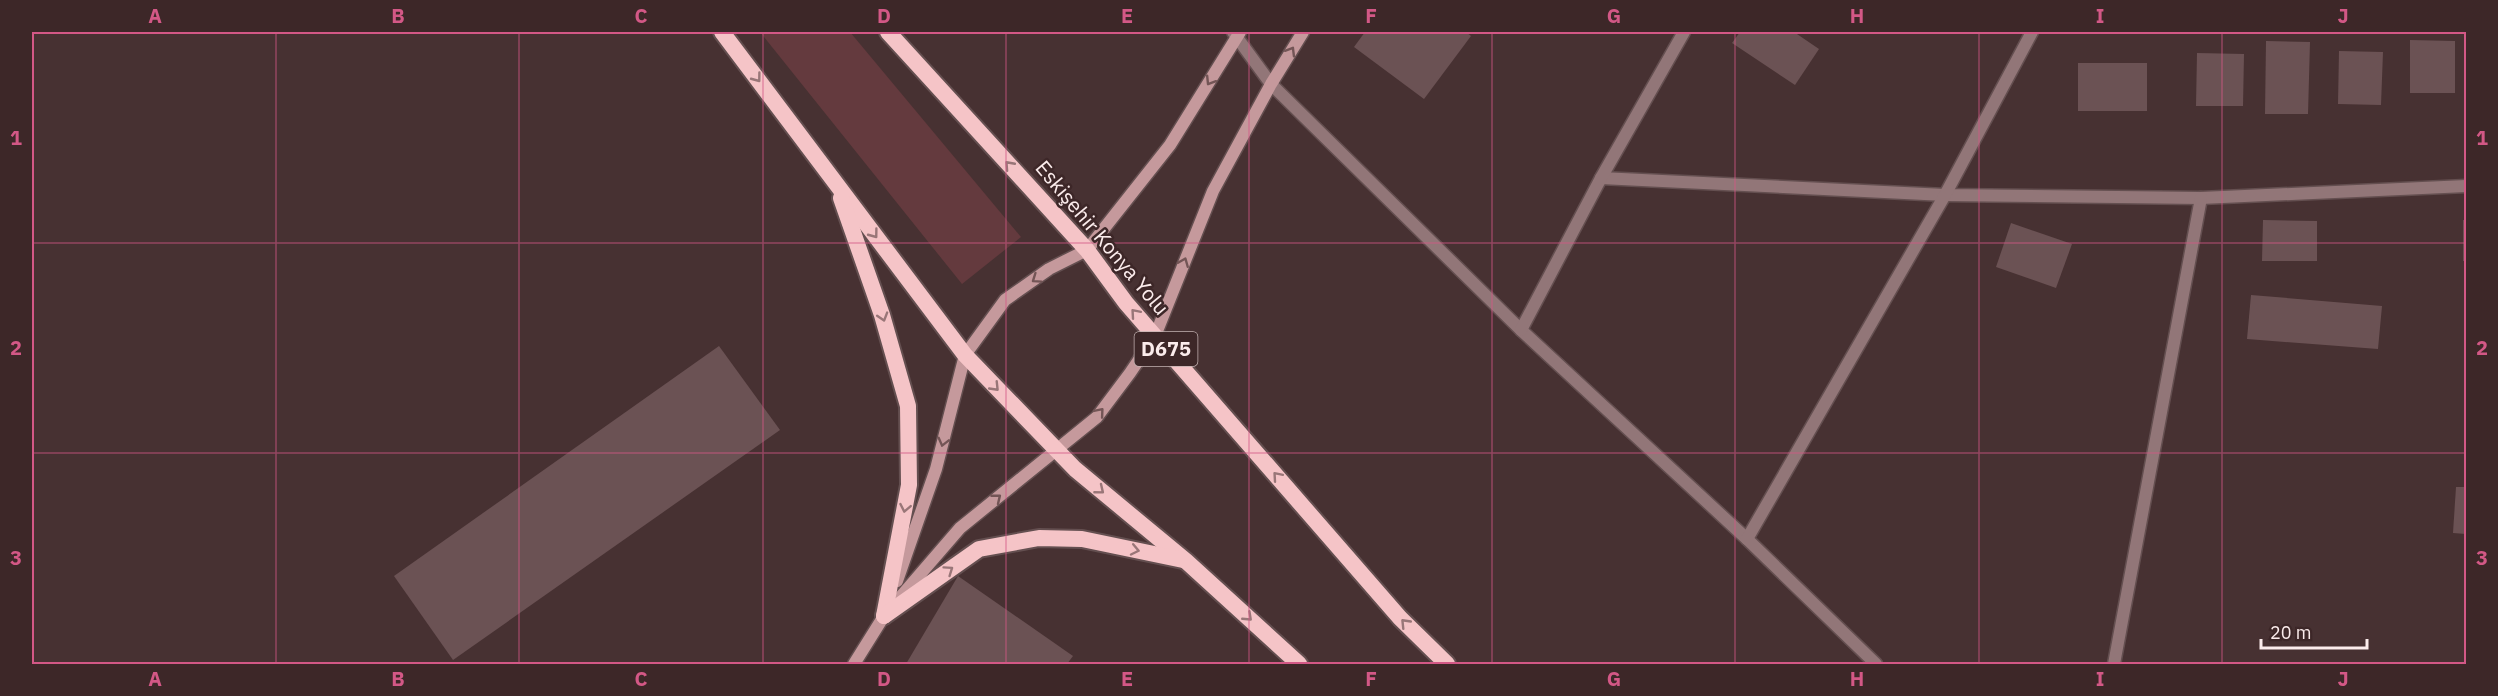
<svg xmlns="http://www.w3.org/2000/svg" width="2498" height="696" font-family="'IBM Plex Sans',sans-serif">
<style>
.green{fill:#643a3e}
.building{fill:#6b5254}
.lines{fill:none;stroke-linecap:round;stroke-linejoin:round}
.minor-casing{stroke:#644f50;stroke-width:15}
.secondary-casing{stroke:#644f50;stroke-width:15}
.trunk-casing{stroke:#644f50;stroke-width:20}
.minor{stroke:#927678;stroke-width:12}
.secondary{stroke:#c5999c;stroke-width:12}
.trunk{stroke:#f5c4c7;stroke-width:16}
.oneway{stroke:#735556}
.oneway2{stroke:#997678}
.grid{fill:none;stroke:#d35886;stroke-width:1.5;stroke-opacity:0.55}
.labels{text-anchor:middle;stroke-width:5;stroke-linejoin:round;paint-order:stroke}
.shield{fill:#3d2728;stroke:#c2b1b1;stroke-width:1.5}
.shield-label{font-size:20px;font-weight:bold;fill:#fbecec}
.street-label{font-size:21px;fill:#fbecec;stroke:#3d2728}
.neatline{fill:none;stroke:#d35886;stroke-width:2}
.grid-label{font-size:20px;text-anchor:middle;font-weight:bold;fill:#d35886}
</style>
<rect width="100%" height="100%" fill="#473132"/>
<polygon class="green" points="760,32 850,32 1021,237 962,284"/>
<g class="building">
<polygon points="1365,32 1466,32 1471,36 1424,99 1354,47"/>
<polygon points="1740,32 1794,32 1819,49 1795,85 1732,43"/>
<polygon points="2410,40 2455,41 2455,93 2410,93"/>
<polygon points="2266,41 2310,42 2308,114 2265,114"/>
<polygon points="2339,51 2383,52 2381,105 2338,104"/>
<polygon points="2197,53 2244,54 2243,106 2196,106"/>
<rect x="2078" y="63" width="69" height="48"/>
<polygon points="2263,220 2317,221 2317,261 2262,261"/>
<rect x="2463" y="220" width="3" height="41"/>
<polygon points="2011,223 2072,244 2056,288 1996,267"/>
<polygon points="2251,295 2382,306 2378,349 2247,339"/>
<polygon points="719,346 780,430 453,660 394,576"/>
<polygon points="2456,487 2466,487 2466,534 2453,533"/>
<polygon points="958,576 1073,656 1067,664 906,664"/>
</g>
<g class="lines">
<defs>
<g id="minor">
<polyline points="1233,32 1271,84 1521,330 1747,539"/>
<polyline points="1601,178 1945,195 2201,198 2466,186"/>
<polyline points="1521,330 1601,178 1684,32"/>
<polyline points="1876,664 1747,539 1945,195 2032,32"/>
<polyline points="2114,664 2201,198"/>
</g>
<g id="secondary">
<polyline points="897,581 936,469 965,355 1005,300 1049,269 1087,250 1170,145 1240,32"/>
<polyline points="854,664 884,616 960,528 1097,417 1130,373 1155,336 1213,191 1271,84 1303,32"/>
</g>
<g id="trunk">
<polyline points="722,32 965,355 1075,469 1186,561 1299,664"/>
<polyline points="888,32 1087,250 1126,303 1400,618 1447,664"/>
<polyline points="841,198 882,315 908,406 909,485 884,616"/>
<polyline points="884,616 979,549 1039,538 1082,539 1183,560"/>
</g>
</defs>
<use href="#minor" class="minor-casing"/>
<use href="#secondary" class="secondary-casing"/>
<use href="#trunk" class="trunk-casing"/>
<use href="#minor" class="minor"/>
<use href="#secondary" class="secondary"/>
<use href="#trunk" class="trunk"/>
</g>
<defs><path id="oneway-chevron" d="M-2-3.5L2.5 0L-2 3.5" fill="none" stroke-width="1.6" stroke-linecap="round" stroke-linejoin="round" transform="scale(1.5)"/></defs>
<g class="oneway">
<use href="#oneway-chevron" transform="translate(1291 51) rotate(-59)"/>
<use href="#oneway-chevron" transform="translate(1210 81) rotate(122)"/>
<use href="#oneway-chevron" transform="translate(1184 262) rotate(-68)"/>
<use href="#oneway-chevron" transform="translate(1036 279) rotate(145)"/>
<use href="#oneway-chevron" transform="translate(1100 412) rotate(-50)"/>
<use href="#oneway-chevron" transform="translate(943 442) rotate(104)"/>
<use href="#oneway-chevron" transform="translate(997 498) rotate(-39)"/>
</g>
<g class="oneway2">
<use href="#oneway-chevron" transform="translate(757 78) rotate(53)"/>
<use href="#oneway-chevron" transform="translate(1009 165) rotate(-132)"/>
<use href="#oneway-chevron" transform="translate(874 234) rotate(53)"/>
<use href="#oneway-chevron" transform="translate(1135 313) rotate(-131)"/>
<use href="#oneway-chevron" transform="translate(883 317) rotate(73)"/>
<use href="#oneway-chevron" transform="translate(995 387) rotate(46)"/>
<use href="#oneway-chevron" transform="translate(1277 476) rotate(-131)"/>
<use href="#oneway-chevron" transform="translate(1100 490) rotate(39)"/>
<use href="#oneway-chevron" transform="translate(905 508) rotate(101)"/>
<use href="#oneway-chevron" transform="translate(1135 550) rotate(12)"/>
<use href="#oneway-chevron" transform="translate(949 570) rotate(-35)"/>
<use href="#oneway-chevron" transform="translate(1248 617) rotate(43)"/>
<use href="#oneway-chevron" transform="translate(1405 623) rotate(-134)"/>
</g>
<path class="grid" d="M276,32V664M519,32V664M763,32V664M1006,32V664M1249,32V664M1492,32V664M1735,32V664M1979,32V664M2222,32V664M32,243H2466M32,453H2466"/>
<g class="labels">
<rect class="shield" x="1134.5" y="332" width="63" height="34" rx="4.5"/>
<g class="shield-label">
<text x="1166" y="356">D675</text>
</g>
<g class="street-label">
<text transform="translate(1102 238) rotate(50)" y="7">Eskişehir Konya Yolu</text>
</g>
</g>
<rect width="2498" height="696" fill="none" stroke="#3d2728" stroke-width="66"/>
<path d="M2261 639v9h106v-9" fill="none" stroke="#fbecec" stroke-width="3"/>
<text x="2270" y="639" font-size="18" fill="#fbecec" stroke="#3d2728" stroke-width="4.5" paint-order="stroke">20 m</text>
<rect x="33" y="33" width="2432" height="630" class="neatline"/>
<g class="grid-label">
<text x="155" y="23">A</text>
<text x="398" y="23">B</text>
<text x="641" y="23">C</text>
<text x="884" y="23">D</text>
<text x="1127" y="23">E</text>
<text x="1371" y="23">F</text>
<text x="1614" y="23">G</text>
<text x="1857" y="23">H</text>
<text x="2100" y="23">I</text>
<text x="2343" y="23">J</text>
<text x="16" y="145">1</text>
<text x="2482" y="145">1</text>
<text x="16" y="355">2</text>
<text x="2482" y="355">2</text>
<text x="16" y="565">3</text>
<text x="2482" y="565">3</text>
<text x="155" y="686">A</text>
<text x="398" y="686">B</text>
<text x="641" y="686">C</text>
<text x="884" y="686">D</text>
<text x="1127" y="686">E</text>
<text x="1371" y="686">F</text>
<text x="1614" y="686">G</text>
<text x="1857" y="686">H</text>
<text x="2100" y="686">I</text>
<text x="2343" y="686">J</text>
</g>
</svg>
